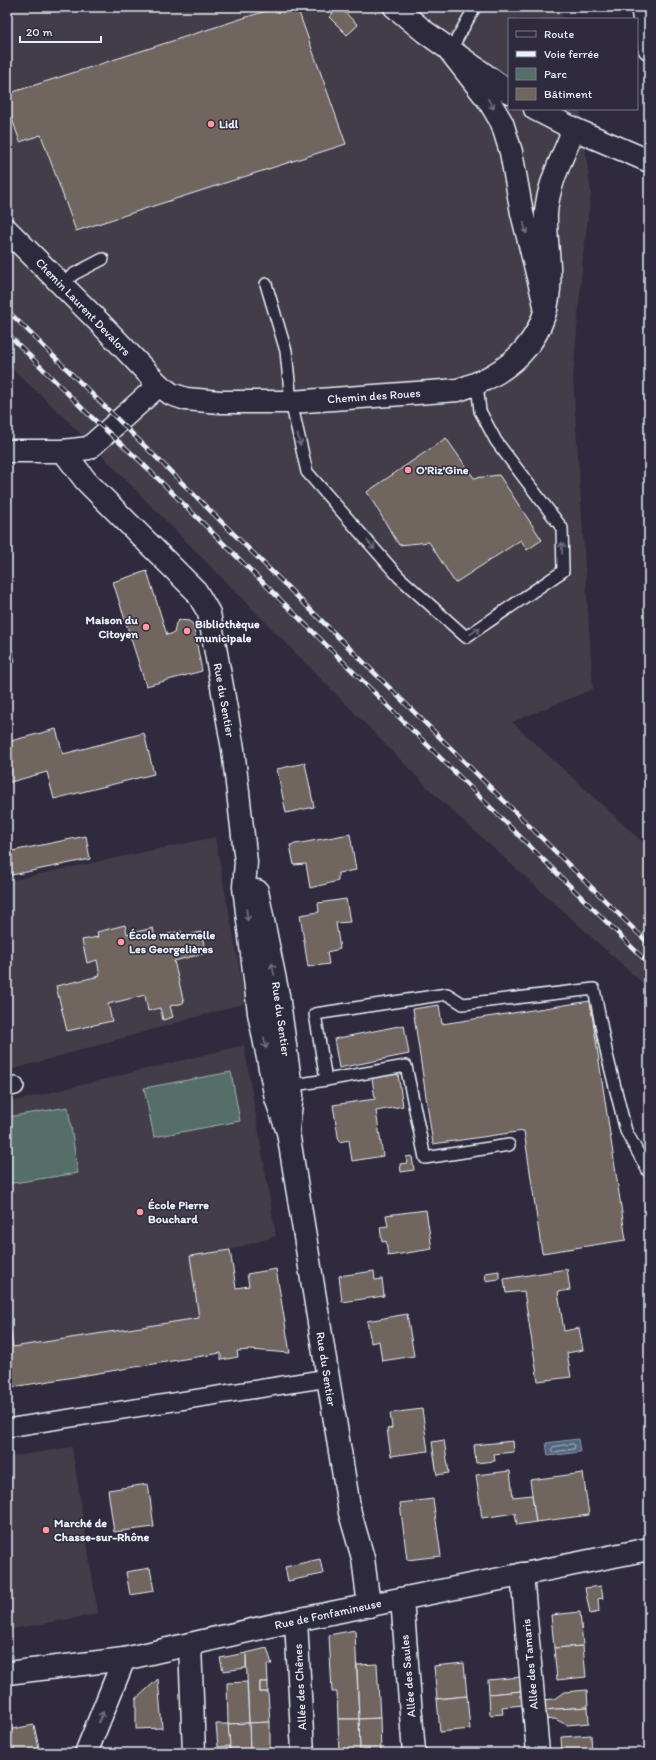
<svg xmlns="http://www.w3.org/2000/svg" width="656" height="1760" font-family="Itim,sans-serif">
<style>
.built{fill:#433c48}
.green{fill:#576e69;stroke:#a0b0b0}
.water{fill:#52657d;stroke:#8e9dae}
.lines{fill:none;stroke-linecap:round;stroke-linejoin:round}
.shore{stroke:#acb9c7;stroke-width:1}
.building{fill:#716560;stroke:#e8f1f8}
.service-casing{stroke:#e8f1f8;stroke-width:14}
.pedestrian-casing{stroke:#e8f1f8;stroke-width:20}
.minor-casing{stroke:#e8f1f8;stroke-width:25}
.secondary-casing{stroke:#e8f1f8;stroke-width:25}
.motorway-casing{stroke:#e8f1f8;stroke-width:25}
.service{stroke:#2f2a3d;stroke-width:11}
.pedestrian{stroke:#2f2a3d;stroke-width:17}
.minor{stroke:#2f2a3d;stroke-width:22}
.secondary{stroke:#2f2a3d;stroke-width:22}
.motorway{stroke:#2f2a3d;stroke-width:22}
.rail-casing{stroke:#e8f1f8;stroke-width:4.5}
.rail{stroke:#2f2a3d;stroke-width:3;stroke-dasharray:9;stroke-linecap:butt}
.oneway{stroke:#70707e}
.poi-dot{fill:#ff9aa2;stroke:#2f2a3d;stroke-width:1.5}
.labels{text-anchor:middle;stroke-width:3;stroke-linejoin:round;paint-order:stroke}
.poi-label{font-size:12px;font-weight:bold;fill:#e8f1f8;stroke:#2f2a3d;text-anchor:start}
.street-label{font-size:12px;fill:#e8f1f8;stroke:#2f2a3d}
</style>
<rect width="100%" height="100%" fill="#2f2a3d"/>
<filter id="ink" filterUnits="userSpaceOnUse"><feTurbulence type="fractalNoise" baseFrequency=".025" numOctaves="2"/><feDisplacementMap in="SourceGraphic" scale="8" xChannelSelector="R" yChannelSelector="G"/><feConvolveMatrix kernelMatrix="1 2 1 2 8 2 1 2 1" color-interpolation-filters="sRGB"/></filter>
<g filter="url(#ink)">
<g class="built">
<polygon points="7,7 560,7 563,19 509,19 509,109 580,109 591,193 583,257 573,378 593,689 512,722 649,848 649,989 435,795 64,417 7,364"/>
<polygon points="215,837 246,1003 7,1071 7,881"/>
<polygon points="244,1045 276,1236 230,1250 236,1288 249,1286 247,1274 276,1269 290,1353 251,1350 238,1351 238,1357 221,1360 221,1353 7,1388 7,1103"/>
<polygon points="72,1447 98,1614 7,1630 7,1457"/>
</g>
<g class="green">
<polygon points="231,1072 240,1121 154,1137 144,1088"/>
<polygon points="68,1107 78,1173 7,1184 7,1117"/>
</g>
<polygon class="water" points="578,1439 580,1452 548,1456 546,1443"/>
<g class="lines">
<polygon class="shore" points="573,1444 575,1445 574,1449 553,1452 551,1450 553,1447"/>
</g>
<g class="building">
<polygon points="278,7 297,7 346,144 76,231 41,135 20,142 7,104 7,94"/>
<polygon points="339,7 358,25 347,35 329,17"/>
<polygon points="446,438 474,478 499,475 542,540 527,550 521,540 455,583 429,542 399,545 367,492"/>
<polygon points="147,571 167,635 174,633 176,623 179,620 189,621 193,624 202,671 146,686 113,582"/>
<polygon points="12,648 15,662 7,664 7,649"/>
<polygon points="56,729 63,754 144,733 154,774 54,799 47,772 7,783 7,742"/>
<polygon points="305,763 314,807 286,813 277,769"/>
<polygon points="350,834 356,870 338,873 338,881 310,888 306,864 294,865 290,845"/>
<polygon points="86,836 90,859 7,876 7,852"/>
<polygon points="346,899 350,922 336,923 340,949 327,952 329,964 308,967 300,915 319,912 318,903"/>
<polygon points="125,925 127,934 153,928 155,937 181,931 183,936 201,932 206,953 174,961 184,1003 170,1006 173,1017 163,1020 160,1008 148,1011 145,995 108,1004 112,1021 67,1031 56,986 100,976 97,960 87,963 82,940 98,937 97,932"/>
<polygon points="590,1001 626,1240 542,1253 524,1131 433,1144 413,1009 439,1005 442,1024"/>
<polygon points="404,1025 409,1054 339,1068 334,1039"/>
<polygon points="398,1074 403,1106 376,1111 383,1156 352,1161 349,1140 339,1142 333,1105 375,1099 372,1078"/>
<polygon points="412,1156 414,1170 401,1172 400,1164 407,1163 406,1157"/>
<polygon points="426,1210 432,1249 388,1256 386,1241 382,1242 380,1227 388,1226 386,1215"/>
<polygon points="230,1250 236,1288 249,1286 247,1274 276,1269 290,1353 250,1350 237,1351 238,1357 221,1360 221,1353 7,1388 7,1308 13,1347 199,1318 190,1256"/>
<polygon points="567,1269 570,1290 558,1292 564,1331 579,1328 583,1350 567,1353 571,1377 538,1381 524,1291 506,1293 504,1279"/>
<polygon points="374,1271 375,1280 382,1279 384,1296 342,1302 339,1276"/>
<polygon points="499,1271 499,1279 486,1281 485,1273"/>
<polygon points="407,1314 414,1356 382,1361 379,1341 371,1343 367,1321"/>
<polygon points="422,1409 428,1451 391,1456 387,1429 392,1428 390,1413"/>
<polygon points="444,1440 449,1473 437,1475 432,1442"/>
<polygon points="513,1441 514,1452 494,1454 495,1461 476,1463 474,1445"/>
<polygon points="510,1471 513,1497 532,1495 536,1522 517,1525 515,1513 482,1518 476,1475"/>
<polygon points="583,1473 589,1515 536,1522 530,1480"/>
<polygon points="148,1484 154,1527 114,1532 108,1490"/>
<polygon points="433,1499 441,1556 407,1560 400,1503"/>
<polygon points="320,1559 323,1574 288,1581 285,1567"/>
<polygon points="150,1568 154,1591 130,1595 126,1572"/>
<polygon points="601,1586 603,1598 598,1599 599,1612 590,1614 585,1588"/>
<polygon points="580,1612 583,1646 554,1648 551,1615"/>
<polygon points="355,1630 359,1719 338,1719 337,1692 332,1692 329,1635"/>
<polygon points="583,1646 586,1677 557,1680 554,1648"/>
<polygon points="267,1648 272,1664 267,1664 268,1682 260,1682 260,1692 268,1692 270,1722 249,1723 246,1653"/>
<polygon points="246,1653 246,1668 223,1671 220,1658"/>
<polygon points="464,1663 467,1696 437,1699 434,1666"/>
<polygon points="377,1664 380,1718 359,1719 357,1665"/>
<polygon points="521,1677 522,1691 489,1694 488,1680"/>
<polygon points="158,1679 162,1728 136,1729 136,1699"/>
<polygon points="247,1682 249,1723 228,1724 227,1683"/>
<rect x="260" y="1682" width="8" height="10"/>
<polygon points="587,1690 588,1707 542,1710 541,1700 554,1699 564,1692"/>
<polygon points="522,1691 524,1705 502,1707 503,1714 490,1715 489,1694"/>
<polygon points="467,1696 470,1729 440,1732 437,1699"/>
<polygon points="588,1707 589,1723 567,1725 555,1719 543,1720 542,1710"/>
<polygon points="380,1718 381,1753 360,1753 359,1719"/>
<polygon points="338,1719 359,1719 360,1753 339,1753"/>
<polygon points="270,1722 270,1751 262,1750 262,1753 250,1753 249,1723"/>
<polygon points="249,1723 250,1753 230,1752 228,1724"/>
<polygon points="216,1724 228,1724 230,1746 218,1747"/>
<polygon points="34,1725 40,1753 7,1753 7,1730"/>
<polygon points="591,1735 592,1753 562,1753 561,1737"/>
</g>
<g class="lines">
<defs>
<g id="service">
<polyline points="450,51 475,7"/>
<polyline points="62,284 74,274 103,259"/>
<polyline points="266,284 286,351 291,402 307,472 399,577 466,637 563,571 562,528 496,441 480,411 477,384"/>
<polyline points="326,1080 406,1066 425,1158 509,1145"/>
<polyline points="288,1086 326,1080 315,1014 447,994 463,1004 594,989 607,1055 626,1131 648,1171"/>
</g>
<g id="pedestrian">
<polyline points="7,1088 15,1086"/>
<polyline points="7,1428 328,1378"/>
</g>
<g id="minor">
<path d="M7,230L100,323L159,385L171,394L186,399L220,402H291L458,390C507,375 545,343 549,289C551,263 545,238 546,213C548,184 563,156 574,129"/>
<polyline points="7,451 63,451 89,448 159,385"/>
<polyline points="63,451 86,481 196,591 209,613 233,749 246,862 244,887 259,1013 276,1098 288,1132 350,1513 363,1558 369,1606"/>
<polyline points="257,891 278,995 292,1095 288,1129"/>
<polyline points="522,1574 538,1753"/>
<polyline points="402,1599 414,1753"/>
<polyline points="296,1620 303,1753"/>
<polyline points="190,1644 194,1753"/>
<polyline points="7,1673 124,1659 296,1620 649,1549"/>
<polyline points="86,1753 124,1659"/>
</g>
<g id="secondary">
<polyline points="395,7 425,32 509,92"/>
<polyline points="450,51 489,101 502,123 511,152 522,213 546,309"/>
<polyline points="535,109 574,129 649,161"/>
</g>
<polyline id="motorway" points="642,7 649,48"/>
</defs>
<use href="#service" class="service-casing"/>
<use href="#pedestrian" class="pedestrian-casing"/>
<use href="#minor" class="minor-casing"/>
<use href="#secondary" class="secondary-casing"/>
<use href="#motorway" class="motorway-casing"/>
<use href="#service" class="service"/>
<use href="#pedestrian" class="pedestrian"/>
<use href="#minor" class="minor"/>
<use href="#secondary" class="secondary"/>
<use href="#motorway" class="motorway"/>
<defs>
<g id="rail">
<polyline points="7,310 649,944"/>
<polyline points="7,333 87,413 139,460 649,964"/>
</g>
</defs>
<use href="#rail" class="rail-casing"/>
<use href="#rail" class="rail"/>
</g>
<defs><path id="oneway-shaft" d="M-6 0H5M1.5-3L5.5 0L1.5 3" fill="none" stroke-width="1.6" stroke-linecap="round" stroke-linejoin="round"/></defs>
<g class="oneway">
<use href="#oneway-shaft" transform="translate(491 104) rotate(59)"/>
<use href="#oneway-shaft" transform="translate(525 228) rotate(76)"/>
<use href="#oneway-shaft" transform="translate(299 440) rotate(76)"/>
<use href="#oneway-shaft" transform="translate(371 545) rotate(49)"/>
<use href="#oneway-shaft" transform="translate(562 548) rotate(-91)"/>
<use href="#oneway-shaft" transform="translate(475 631) rotate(-34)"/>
<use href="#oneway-shaft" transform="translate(247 915) rotate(83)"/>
<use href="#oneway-shaft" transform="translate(273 969) rotate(-101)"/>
<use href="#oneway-shaft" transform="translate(265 1043) rotate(79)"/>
<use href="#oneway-shaft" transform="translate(101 1717) rotate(-68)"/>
</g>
</g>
<g class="poi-dot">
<circle cx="211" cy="124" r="4"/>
<circle cx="408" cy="470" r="4"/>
<circle cx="146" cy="627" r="4"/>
<circle cx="187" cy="631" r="4"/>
<circle cx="121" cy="942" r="4"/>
<circle cx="140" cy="1212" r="4"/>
<circle cx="46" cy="1530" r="4"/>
</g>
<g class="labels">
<g class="poi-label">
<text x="219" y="128">Lidl</text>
<text x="416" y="474">O'Riz'Gine</text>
<text x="138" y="624" text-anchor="end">Maison du<tspan x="138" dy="14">Citoyen</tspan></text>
<text x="195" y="628">Bibliothèque<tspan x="195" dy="14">municipale</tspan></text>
<text x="129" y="939">École maternelle<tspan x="129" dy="14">Les Georgelières</tspan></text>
<text x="148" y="1209">École Pierre<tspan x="148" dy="14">Bouchard</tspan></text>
<text x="54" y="1527">Marché de<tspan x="54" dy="14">Chasse-sur-Rhône</tspan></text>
</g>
<g class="street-label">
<text transform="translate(83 307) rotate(46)" y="4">Chemin Laurent Devalors</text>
<text transform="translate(374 396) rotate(-4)" y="4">Chemin des Roues</text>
<text transform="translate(224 700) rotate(80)" y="4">Rue du Sentier</text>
<text transform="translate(281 1019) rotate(82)" y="4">Rue du Sentier</text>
<text transform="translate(326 1369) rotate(81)" y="4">Rue du Sentier</text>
<text transform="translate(328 1614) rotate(-12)" y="4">Rue de Fonfamineuse</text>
<text transform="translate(530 1664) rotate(-95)" y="4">Allée des Tamaris</text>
<text transform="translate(408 1676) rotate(-95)" y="4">Allée des Saules</text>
<text transform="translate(300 1687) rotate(-93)" y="4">Allée des Chênes</text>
</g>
</g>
<rect width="656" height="1760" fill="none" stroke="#2f2a3d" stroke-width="24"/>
<rect x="12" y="12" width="632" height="1736" fill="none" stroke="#e8f1f8" stroke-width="1.5" filter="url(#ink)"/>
<rect x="508" y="18" width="130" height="92" fill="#2f2a3d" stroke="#797a88"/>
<rect x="516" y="31" width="20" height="6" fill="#2f2a3d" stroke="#797a88"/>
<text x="544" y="38" font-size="12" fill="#e8f1f8">Route</text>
<rect x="516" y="51" width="20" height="6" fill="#e8f1f8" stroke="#797a88"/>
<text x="544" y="58" font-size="12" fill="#e8f1f8">Voie ferrée</text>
<rect x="516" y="68" width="20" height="12" fill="#576e69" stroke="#797a88"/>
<text x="544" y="78" font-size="12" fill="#e8f1f8">Parc</text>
<rect x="516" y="88" width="20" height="12" fill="#716560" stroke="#797a88"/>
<text x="544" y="98" font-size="12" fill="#e8f1f8">Bâtiment</text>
<path d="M20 36v6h81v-6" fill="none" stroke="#e8f1f8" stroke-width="2"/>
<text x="26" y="36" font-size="12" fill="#e8f1f8" stroke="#2f2a3d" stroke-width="3" paint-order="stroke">20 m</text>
</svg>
